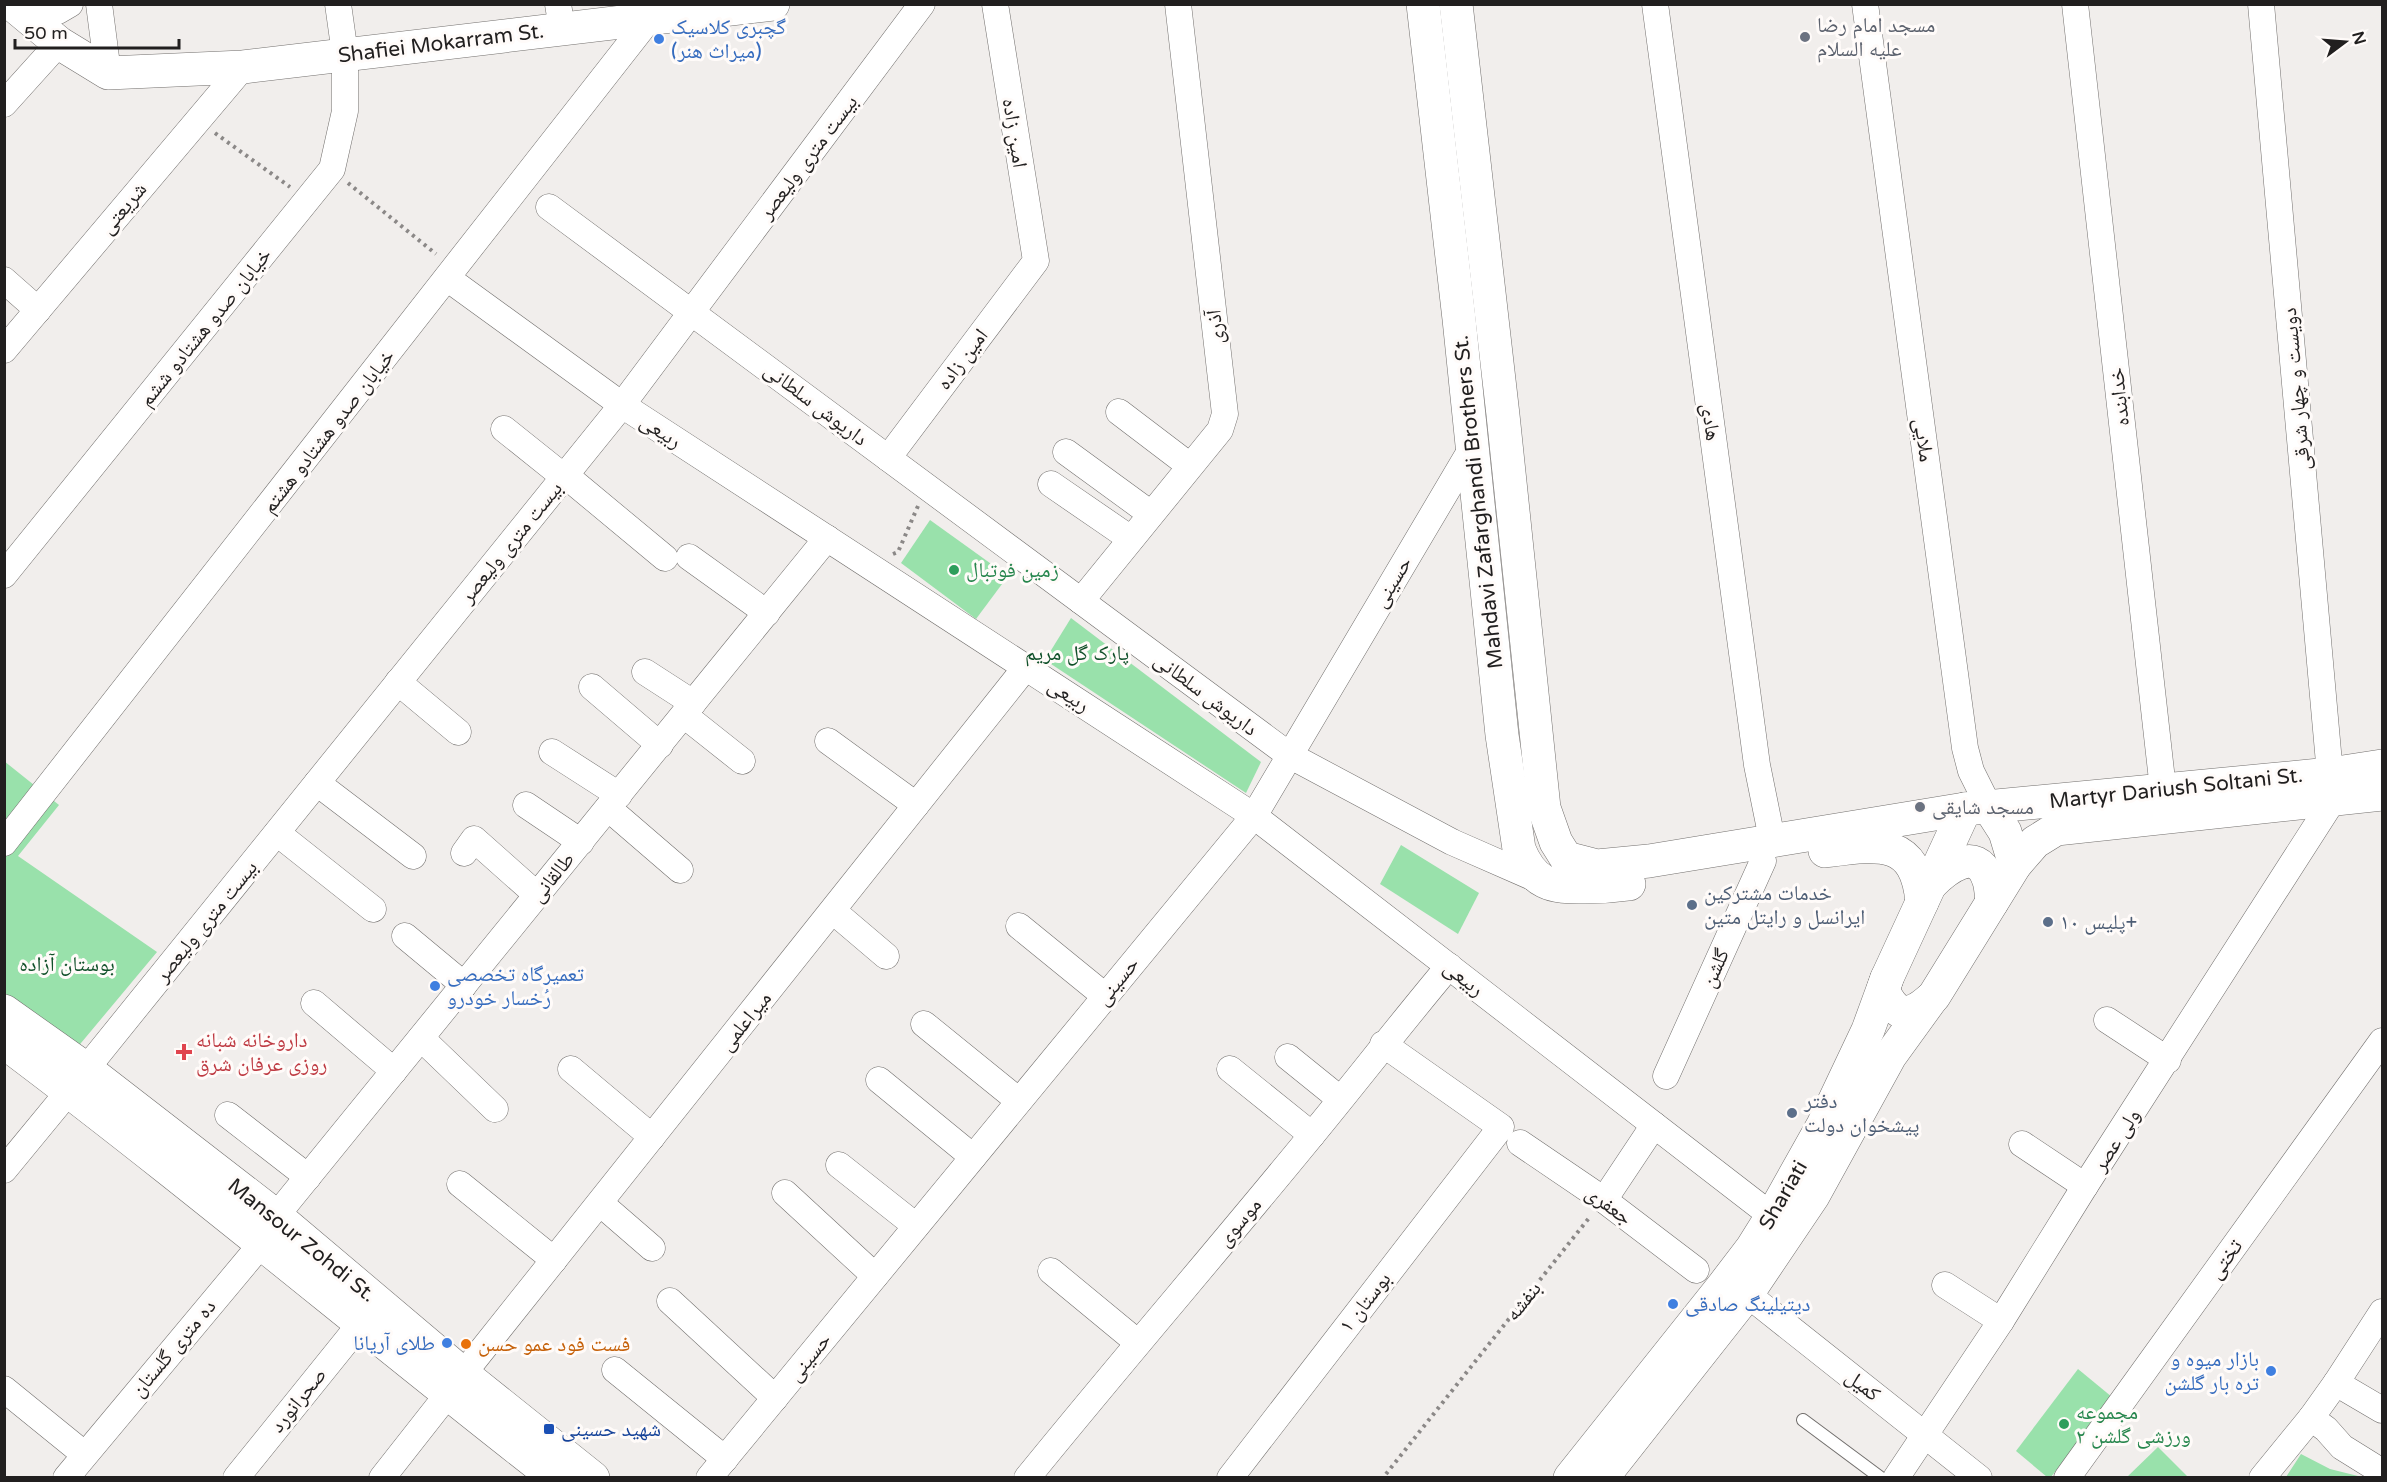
<svg xmlns="http://www.w3.org/2000/svg" width="2387" height="1482" font-family="'Varela Round','Noto Naskh Arabic',sans-serif">
<style>
.park{fill:#99e1ab}
.lines{fill:none;stroke-linecap:round;stroke-linejoin:round}
.lane-casing{stroke:#73706e;stroke-width:14}
.street-casing{stroke:#73706e;stroke-width:27}
.secondary-casing{stroke:#73706e;stroke-width:34}
.path{stroke:#8b8887;stroke-width:4;stroke-dasharray:3 4.5;stroke-linecap:butt}
.lane{stroke:#fff;stroke-width:12}
.street{stroke:#fff;stroke-width:26}
.secondary{stroke:#fff;stroke-width:33}
.worship-dot{fill:#6b7280;stroke:#fffbf9;stroke-width:2}
.shop-dot{fill:#3f7fe0;stroke:#fffbf9;stroke-width:2}
.leisure-dot{fill:#2e9e5b;stroke:#fffbf9;stroke-width:2}
.service-dot{fill:#5c6f8a;stroke:#fffbf9;stroke-width:2}
.health-dot{fill:#e0444e;stroke:#fffbf9;stroke-width:2}
.food-dot{fill:#e8710a;stroke:#fffbf9;stroke-width:2}
.transit-dot{fill:#1a4fb4;stroke:#fffbf9;stroke-width:2}
.labels{text-anchor:middle;stroke-width:6;stroke-linejoin:round;paint-order:stroke}
.worship-label{font-size:21px;fill:#5b616d;stroke:#fffbf9;text-anchor:start}
.shop-label{font-size:21px;fill:#366cbe;stroke:#fffbf9;text-anchor:start}
.street-label{font-size:21px;fill:#211f1f;stroke:#fffbf9}
.leisure-label{font-size:21px;fill:#27864d;stroke:#fffbf9;text-anchor:start}
.park-label{font-size:21px;fill:#11512a;stroke:#fffbf9}
.service-label{font-size:21px;fill:#4e5e75;stroke:#fffbf9;text-anchor:start}
.health-label{font-size:21px;fill:#be3a42;stroke:#fffbf9;text-anchor:start}
.food-label{font-size:21px;fill:#c56008;stroke:#fffbf9;text-anchor:start}
.transit-label{font-size:21px;fill:#164399;stroke:#fffbf9;text-anchor:start}
</style>
<rect width="100%" height="100%" fill="#f1eeec"/>
<g class="park">
<polygon points="930,520 1008,576 976,619 901,563"/>
<polygon points="1071,618 1261,762 1246,793 1045,660"/>
<polygon points="4,761 59,805 18,856 157,952 76,1049 5,993"/>
<polygon points="1401,845 1479,893 1458,934 1380,884"/>
<polygon points="2078,1369 2112,1397 2051,1477 2047,1477 2016,1451"/>
<polygon points="2158,1447 2188,1477 2127,1477"/>
<polygon points="2301,1454 2330,1469 2362,1477 2286,1477"/>
</g>
<g class="lines">
<defs>
<polyline id="lane" points="1803,1420 1881,1478"/>
<g id="street">
<polyline points="99,4 108,73"/>
<polyline points="558,4 562,29"/>
<polyline points="1655,4 1757,765 1772,839"/>
<polyline points="1865,4 1965,748 1971,771 1989,807"/>
<polyline points="2075,4 2163,789"/>
<polyline points="2261,4 2330,774"/>
<polyline points="23,14 58,11 70,4"/>
<polyline points="4,104 59,43"/>
<polyline points="549,207 1289,755 1452,842 1541,881"/>
<polyline points="447,278 622,405 1254,816 1772,1216"/>
<polyline points="4,280 38,310"/>
<polyline points="4,350 243,67"/>
<polyline points="1119,412 1190,466"/>
<polyline points="504,429 564,477"/>
<polyline points="1066,452 1151,514"/>
<polyline points="888,458 1036,261 995,4"/>
<polyline points="565,475 665,558"/>
<polyline points="1051,484 1131,539"/>
<polyline points="689,557 767,613"/>
<polyline points="4,575 332,169 345,111 345,54 338,4"/>
<polyline points="1081,601 1220,430 1225,414 1178,4"/>
<polyline points="645,672 693,703"/>
<polyline points="398,682 458,732"/>
<polyline points="592,687 660,745"/>
<polyline points="684,715 742,761"/>
<polyline points="828,741 916,805"/>
<polyline points="552,752 619,795"/>
<polyline points="317,783 413,856"/>
<polyline points="526,805 581,842"/>
<polyline points="608,808 680,870"/>
<polyline points="277,833 373,909"/>
<polyline points="4,843 650,18"/>
<polyline points="464,853 474,839 537,895"/>
<polyline points="833,911 886,956"/>
<polyline points="1019,926 1105,996"/>
<polyline points="405,936 464,985"/>
<polyline points="314,1003 394,1071"/>
<polyline points="2107,1020 2168,1060"/>
<polyline points="924,1024 1019,1101"/>
<polyline points="421,1038 495,1109"/>
<polyline points="1288,1057 1340,1099"/>
<polyline points="86,1069 622,405 922,4"/>
<polyline points="571,1069 652,1137"/>
<polyline points="1230,1069 1312,1135"/>
<polyline points="1666,1076 1763,861"/>
<polyline points="879,1080 973,1157"/>
<polyline points="228,1115 308,1177"/>
<polyline points="1520,1143 1604,1200 1696,1270"/>
<polyline points="2022,1144 2085,1186"/>
<polyline points="839,1165 916,1226"/>
<polyline points="4,1170 69,1091"/>
<polyline points="460,1184 554,1260"/>
<polyline points="785,1193 875,1276"/>
<polyline points="1604,1200 1654,1125"/>
<polyline points="600,1203 652,1248"/>
<polyline points="276,1216 827,538"/>
<polyline points="1051,1271 1137,1342"/>
<polyline points="1945,1285 2001,1321"/>
<polyline points="1747,1294 1979,1478"/>
<polyline points="670,1301 775,1398"/>
<polyline points="615,1370 725,1459"/>
<polyline points="463,1374 1026,667"/>
<polyline points="2336,1383 2382,1312"/>
<polyline points="4,1389 84,1454"/>
<polyline points="2382,1410 2336,1383 2311,1418 2326,1429 2342,1447 2379,1470 2382,1469"/>
<polyline points="66,1478 263,1242"/>
<polyline points="236,1478 361,1323"/>
<polyline points="382,1478 448,1394"/>
<polyline points="709,1478 1254,816 1472,448"/>
<path d="M1027,1478C1121,1362 1218,1250 1312,1135C1358,1079 1402,1022 1449,966"/>
<polyline points="1230,1478 1501,1127 1383,1044"/>
<polyline points="1896,1478 2001,1321 2085,1186 2333,800"/>
<polyline points="2067,1478 2382,1041"/>
<polyline points="2262,1478 2311,1418"/>
</g>
<g id="secondary">
<polyline points="12,4 59,43 108,73 243,67 773,4"/>
<path d="M1423,4L1459,319L1502,735L1519,849C1533,884 1551,888 1586,887C1601,887 1615,886 1629,884"/>
<polyline points="1456,4 1503,415 1544,808 1556,842 1566,858 1597,866 1649,861 1965,809 2330,774 2382,766"/>
<polyline points="1989,807 2005,832 2015,865"/>
<path d="M1825,851C1878,844 1916,837 1922,902"/>
<path d="M1931,884C1946,869 1976,845 1988,878C1991,885 1991,894 1992,902"/>
<path d="M1887,978L1883,990C1897,1021 1912,1016 1934,996L2015,865L2035,842L2056,829L2382,794"/>
<polyline points="4,1011 86,1069 276,1216 463,1374 593,1478"/>
<path d="M4,1042C192,1183 370,1334 555,1478"/>
<polyline points="1570,1478 1723,1286 1752,1248 1772,1216 1823,1125 1868,1030 1887,978 1965,809"/>
<polyline points="1602,1478 1747,1294 1813,1196 1890,1056 1932,998"/>
</g>
</defs>
<use href="#lane" class="lane-casing"/>
<use href="#street" class="street-casing"/>
<use href="#secondary" class="secondary-casing"/>
<g class="path">
<polyline points="215,133 290,187"/>
<polyline points="348,183 436,254"/>
<polyline points="893,554 898,552 918,506"/>
<polyline points="1386,1474 1589,1218"/>
</g>
<use href="#lane" class="lane"/>
<use href="#street" class="street"/>
<use href="#secondary" class="secondary"/>
</g>
<g class="worship-dot">
<circle cx="1805" cy="37" r="6"/>
<circle cx="1920" cy="807" r="6"/>
</g>
<g class="shop-dot">
<circle cx="659" cy="39" r="6"/>
<circle cx="435" cy="986" r="6"/>
<circle cx="1673" cy="1304" r="6"/>
<circle cx="447" cy="1343" r="6"/>
<circle cx="2271" cy="1371" r="6"/>
</g>
<g class="leisure-dot">
<circle cx="954" cy="570" r="6"/>
<circle cx="2064" cy="1424" r="6"/>
</g>
<g class="service-dot">
<circle cx="1692" cy="905" r="6"/>
<circle cx="2048" cy="922" r="6"/>
<circle cx="1792" cy="1113" r="6"/>
</g>
<path class="health-dot" d="M181 1043h6v6h6v6h-6v6h-6v-6h-6v-6h6z"/>
<circle class="food-dot" cx="466" cy="1344" r="6"/>
<rect class="transit-dot" x="543" y="1423" width="12" height="12" rx="3"/>
<g class="labels">
<g class="worship-label">
<text x="1817" y="32">مسجد امام رضا<tspan x="1817" dy="24">علیه السلام</tspan></text>
<text x="1932" y="814">مسجد شایقی</text>
</g>
<g class="shop-label">
<text x="671" y="34">گچبری کلاسیک<tspan x="671" dy="24">(میراث هنر)</tspan></text>
<text x="447" y="981">تعمیرگاه تخصصی<tspan x="447" dy="24">رُخسار خودرو</tspan></text>
<text x="1685" y="1311">دیتیلینگ صادقی</text>
<text x="435" y="1350" text-anchor="end">طلای آریانا</text>
<text x="2259" y="1366" text-anchor="end">بازار میوه و<tspan x="2259" dy="24">تره بار گلشن</tspan></text>
</g>
<g class="street-label">
<text transform="translate(441 43) rotate(-7)" y="7">Shafiei Mokarram St.</text>
<text transform="translate(1015 133) rotate(81)" y="7">امين زاده</text>
<text transform="translate(808 157) rotate(-53)" y="7">بیست متری ولیعصر</text>
<text transform="translate(123 208) rotate(-50)" y="7">شریعتی</text>
<text transform="translate(205 327) rotate(-51)" y="7">خیابان صدو هشتادو ششم</text>
<text transform="translate(1215 327) rotate(-96)" y="7">آذری</text>
<text transform="translate(962 359) rotate(-53)" y="7">امین زاده</text>
<text transform="translate(2296 389) rotate(-95)" y="7">دویست و چهار شرقی</text>
<text transform="translate(2119 397) rotate(-96)" y="7">خدابنده</text>
<text transform="translate(816 404) rotate(37)" y="7">داریوش سلطانی</text>
<text transform="translate(1711 422) rotate(82)" y="7">هادی</text>
<text transform="translate(328 431) rotate(-52)" y="7">خیابان صدو هشتادو هشتم</text>
<text transform="translate(661 431) rotate(33)" y="7">ربیعی</text>
<text transform="translate(1924 440) rotate(82)" y="7">ملایی</text>
<text transform="translate(1478 502) rotate(-96)" y="7">Mahdavi Zafarghandi Brothers St.</text>
<text transform="translate(511 542) rotate(-51)" y="7">بیست متری ولیعصر</text>
<text transform="translate(1392 582) rotate(-59)" y="7">حسینی</text>
<text transform="translate(1206 694) rotate(37)" y="7">داریوش سلطانی</text>
<text transform="translate(1069 695) rotate(33)" y="7">ربیعی</text>
<text transform="translate(2176 788) rotate(-6)" y="7">Martyr Dariush Soltani St.</text>
<text transform="translate(552 877) rotate(-51)" y="7">طالقانی</text>
<text transform="translate(206 921) rotate(-51)" y="7">بیست متری ولیعصر</text>
<text transform="translate(1715 968) rotate(-66)" y="7">گلشن</text>
<text transform="translate(1464 978) rotate(38)" y="7">ربیعی</text>
<text transform="translate(1117 981) rotate(-51)" y="7">حسینی</text>
<text transform="translate(745 1021) rotate(-51)" y="7">میراعلمی</text>
<text transform="translate(2116 1140) rotate(-57)" y="7">ولی عصر</text>
<text transform="translate(1783 1195) rotate(-60)" y="7">Shariati</text>
<text transform="translate(1609 1205) rotate(36)" y="7">جعفری</text>
<text transform="translate(1239 1222) rotate(-50)" y="7">موسوی</text>
<text transform="translate(302 1240) rotate(39)" y="7">Mansour Zohdi St.</text>
<text transform="translate(2225 1259) rotate(-54)" y="7">تختی</text>
<text transform="translate(1523 1301) rotate(-51)" y="7">بنفشه</text>
<text transform="translate(1365 1302) rotate(-52)" y="7">بوستان ۱</text>
<text transform="translate(173 1348) rotate(-50)" y="7">ده متری گلستان</text>
<text transform="translate(809 1357) rotate(-51)" y="7">حسینی</text>
<text transform="translate(1863 1385) rotate(38)" y="7">کمیل</text>
<text transform="translate(298 1400) rotate(-51)" y="7">صحرانورد</text>
</g>
<g class="leisure-label">
<text x="966" y="577">زمین فوتبال</text>
<text x="2076" y="1419">مجموعه<tspan x="2076" dy="24">ورزشی گلشن ۲</tspan></text>
</g>
<g class="park-label">
<text x="1077" y="660">پارک گل مریم</text>
<text x="67" y="971">بوستان آزاده</text>
</g>
<g class="service-label">
<text x="1704" y="900">خدمات مشترکین<tspan x="1704" dy="24">ایرانسل و رایتل متین</tspan></text>
<text x="2060" y="929">پلیس ۱۰+</text>
<text x="1804" y="1108">دفتر<tspan x="1804" dy="24">پیشخوان دولت</tspan></text>
</g>
<g class="health-label">
<text x="196" y="1047">داروخانه شبانه<tspan x="196" dy="24">روزی عرفان شرق</tspan></text>
</g>
<g class="food-label">
<text x="478" y="1351">فست فود عمو حسن</text>
</g>
<g class="transit-label">
<text x="561" y="1436">شهید حسینی</text>
</g>
</g>
<rect width="2387" height="1482" fill="none" stroke="#211f1f" stroke-width="12"/>
<g transform="translate(2345 42) rotate(74)" stroke="#fffbf9" stroke-width="4.5" paint-order="stroke">
<path d="M0-4.5L10 22L0 15L-10 22Z" fill="#211f1f"/>
<text y="-9" font-size="16" font-weight="bold" text-anchor="middle" fill="#211f1f">N</text>
</g>
<path d="M15 39v9h164v-9" fill="none" stroke="#211f1f" stroke-width="3"/>
<text x="24" y="39" font-size="18" fill="#211f1f" stroke="#fffbf9" stroke-width="4.5" paint-order="stroke">50 m</text>
</svg>
